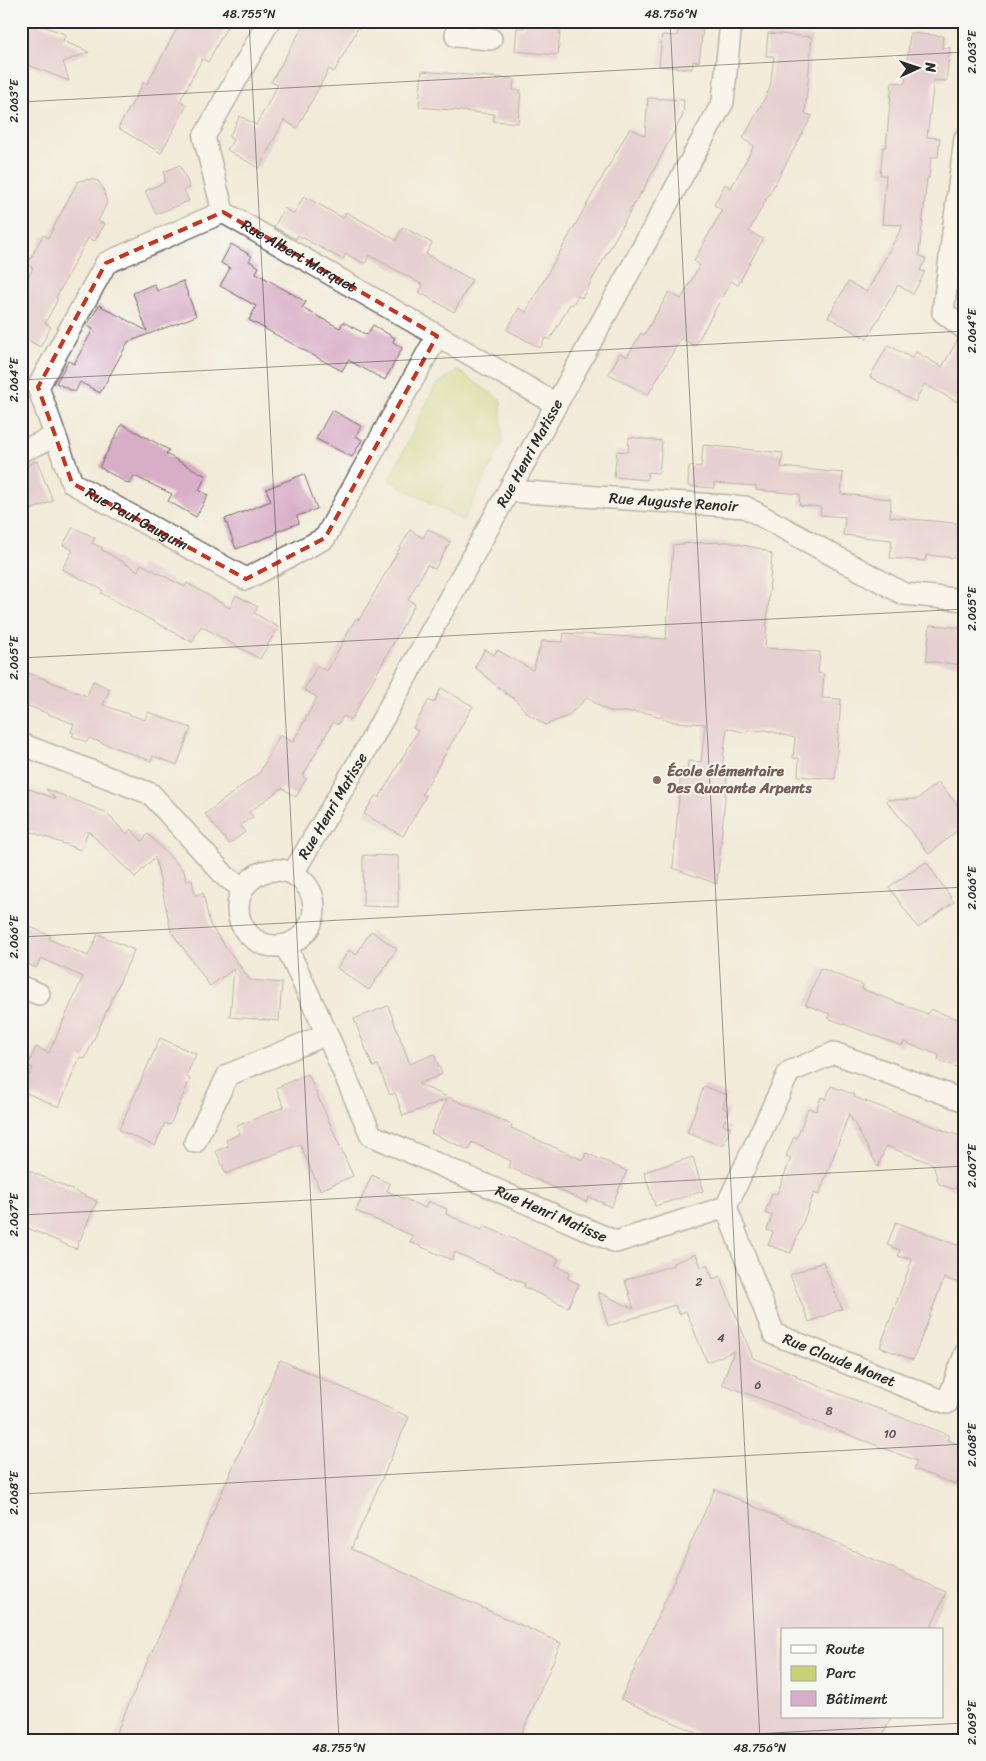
<svg xmlns="http://www.w3.org/2000/svg" width="986" height="1761" font-family="Sriracha,sans-serif">
<style>
.green{fill:#c6d375;stroke:#787f50}
.building{fill:#d8adc7}
.lines{fill:none;stroke-linecap:round;stroke-linejoin:round}
.minor-casing{stroke:#716e68;stroke-width:24}
.minor{stroke:#fff;stroke-width:21}
.marked{fill:none;stroke:#c8321e;stroke-width:4;stroke-dasharray:10 6;stroke-linejoin:round}
.ticks{fill:none;stroke:#2b2b2b;stroke-width:1;stroke-opacity:0.45}
.education-dot{fill:#8d6e63;stroke:#f6f6f2;stroke-width:2}
.labels{text-anchor:middle;stroke-width:4;stroke-linejoin:round;paint-order:stroke}
.number-label{font-size:12px;fill:#564c52}
.street-label{font-size:15px;fill:#2b2b2b;stroke:#f6f6f2}
.education-label{font-size:15px;font-weight:bold;fill:#785e54;stroke:#f6f6f2;text-anchor:start}
.neatline{fill:none;stroke:#2b2b2b;stroke-width:2}
.ticks-label{font-size:12px;text-anchor:middle;fill:#2b2b2b}
</style>
<rect width="100%" height="100%" fill="#f6f6f2"/>
<filter id="ink" filterUnits="userSpaceOnUse"><feTurbulence type="fractalNoise" baseFrequency=".02" numOctaves="2"/><feDisplacementMap in="SourceGraphic" scale="10" xChannelSelector="R" yChannelSelector="G"/><feConvolveMatrix kernelMatrix="1 2 1 2 8 2 1 2 1" color-interpolation-filters="sRGB"/></filter>
<filter id="wash" filterUnits="userSpaceOnUse"><feTurbulence type="fractalNoise" baseFrequency=".0096" numOctaves="4" result="noise"/><feDisplacementMap in="SourceGraphic" scale="20" xChannelSelector="R" yChannelSelector="G"/><feGaussianBlur stdDeviation="1.12" result="paint"/><feColorMatrix in="noise" values="0 0 0 0 0 0 0 0 0 0 0 0 0 0 0 0 0 1.4 0 .05"/><feComposite in="paint" operator="in"/></filter>
<g filter="url(#wash)">
<rect width="100%" height="100%" fill="#f2ebd9"/>
<polygon class="green" points="457,370 501,400 502,444 463,521 389,480 435,386"/>
<g id="blocks">
<g class="building">
<polygon points="21,21 29,21 65,34 63,41 89,52 63,62 69,81 21,62"/>
<polygon points="181,21 230,21 208,62 202,59 180,101 187,105 161,153 118,128 144,82 147,84"/>
<polygon points="306,21 362,21 334,72 329,69 297,128 284,120 259,168 227,150 233,140 229,137 240,116 256,125 278,85 271,82"/>
<polygon points="524,21 561,21 558,55 515,51 517,28 524,28"/>
<polygon points="678,26 703,28 699,62 693,61 692,69 659,66 662,35 677,36"/>
<polygon points="768,33 812,37 805,113 812,116 749,231 763,239 738,285 731,281 695,346 681,338 648,395 609,374 620,353 627,357 641,333 644,335 669,292 681,299 700,265 694,261 722,210 714,205 725,184 731,188 754,146 743,139 770,88 774,56 766,56"/>
<polygon points="910,33 943,36 942,48 950,48 946,81 934,80 927,137 940,138 938,157 931,157 929,178 927,178 919,255 926,259 920,270 925,272 913,294 898,285 867,339 828,317 848,282 867,292 903,225 882,224 886,175 880,175 883,147 886,147 892,82 905,83"/>
<polygon points="422,71 514,79 513,90 521,90 518,123 493,121 494,114 419,107"/>
<polygon points="648,98 684,100 683,115 641,194 641,192 582,298 578,296 572,305 570,304 550,340 545,338 540,348 507,330 519,308 526,312 630,128 645,136"/>
<polygon points="180,165 190,188 184,190 189,201 156,214 145,191 165,182 164,172"/>
<polygon points="92,179 98,181 103,188 107,203 98,221 105,224 95,241 88,238 71,269 56,298 58,299 45,323 51,327 40,347 21,336 21,290 33,268 27,265 43,235 48,238 78,181"/>
<polygon points="304,196 343,218 346,212 396,240 403,227 432,243 426,254 472,280 454,312 419,292 423,285 369,255 365,264 346,254 343,260 298,235 296,239 274,227 284,208 294,214"/>
<polygon points="231,244 252,256 249,261 259,267 256,273 306,302 302,308 340,328 343,322 367,335 373,325 395,338 393,342 402,348 385,380 348,360 342,371 249,320 256,306 220,286 230,268 221,263"/>
<polygon points="183,281 196,316 128,342 100,393 80,382 75,392 56,383 68,361 74,364 93,329 87,326 99,305 147,331 133,293 154,284 157,291"/>
<polygon points="958,339 965,341 965,406 924,384 915,402 870,377 888,345 912,358 916,352 942,367"/>
<polygon points="332,410 361,426 356,436 362,440 352,457 316,439"/>
<polygon points="122,424 169,450 166,454 206,476 199,490 208,495 196,517 168,501 172,494 134,476 129,484 99,467"/>
<polygon points="629,437 662,441 659,473 648,472 647,480 614,477 617,451 628,452"/>
<polygon points="703,445 783,453 781,467 843,473 841,494 891,499 890,517 965,524 965,559 926,555 925,561 890,558 892,540 843,535 845,517 820,515 821,507 799,505 800,494 756,490 756,486 714,483 714,488 688,486 689,466 701,467"/>
<polygon points="37,461 53,501 21,514 21,468"/>
<polygon points="304,474 317,509 297,516 299,523 275,532 276,534 236,549 225,519 271,501 266,489"/>
<polygon points="73,527 95,538 92,543 102,548 102,550 138,571 141,564 185,587 187,583 230,608 236,595 258,607 254,613 278,627 260,659 201,626 192,642 101,593 103,590 62,569 73,550 63,545"/>
<polygon points="428,529 450,542 435,569 427,565 408,600 415,604 351,720 343,716 338,725 333,722 303,776 306,779 296,797 282,788 249,812 253,817 240,825 245,832 229,844 205,814 260,772 280,735 293,742 317,697 304,690 317,666 327,671 356,618 359,620 410,530 423,538"/>
<polygon points="728,542 761,549 772,554 765,648 820,652 818,673 824,674 822,698 841,699 835,779 798,776 799,758 793,758 795,738 766,730 743,732 727,728 721,775 727,776 717,884 673,868 681,772 687,772 688,761 701,762 705,724 674,722 652,714 641,712 612,712 599,706 588,697 568,716 545,725 526,712 516,700 505,693 475,667 485,649 494,655 497,650 533,670 542,641 563,642 564,633 666,639 673,545 692,543"/>
<polygon points="930,625 965,628 965,665 926,661"/>
<polygon points="26,672 87,696 93,681 110,689 103,705 145,720 148,712 191,728 177,765 153,756 151,761 89,738 87,742 72,736 74,733 71,732 74,724 21,703 21,684"/>
<polygon points="441,688 473,706 422,794 426,796 403,836 364,814 375,796 379,798 418,731 413,728 429,700 434,703"/>
<polygon points="938,782 965,814 965,824 929,854 886,800 918,799"/>
<polygon points="21,786 56,799 46,789 105,812 127,834 131,829 142,841 148,834 184,871 186,881 192,880 195,895 203,893 210,925 250,980 282,983 279,1021 230,1017 234,969 210,986 171,931 155,857 135,877 88,831 81,850 21,828"/>
<polygon points="363,855 398,856 398,907 363,906"/>
<polygon points="926,862 954,902 918,928 889,887"/>
<polygon points="21,923 51,936 49,939 88,956 98,934 134,950 85,1059 80,1057 59,1107 22,1091 33,1068 28,1066 36,1047 49,1053 83,977 41,958 36,968 21,961"/>
<polygon points="371,931 397,949 369,990 337,968 349,950 356,955"/>
<polygon points="820,968 863,985 862,989 928,1014 930,1009 965,1022 965,1047 957,1067 938,1060 939,1055 904,1042 902,1046 828,1018 830,1014 806,1005"/>
<polygon points="388,1006 410,1064 434,1054 442,1074 418,1084 512,1125 511,1128 583,1160 586,1153 627,1171 611,1207 589,1197 586,1202 509,1167 511,1161 472,1142 469,1150 431,1133 447,1099 403,1116 395,1093 390,1095 378,1065 373,1067 354,1019"/>
<polygon points="160,1038 196,1054 186,1076 190,1079 182,1098 170,1125 165,1123 155,1146 119,1130"/>
<polygon points="308,1074 353,1176 320,1190 300,1144 226,1174 216,1151 228,1146 226,1140 240,1134 237,1126 284,1107 276,1088"/>
<polygon points="704,1086 727,1095 723,1108 729,1111 723,1125 731,1127 723,1146 687,1133"/>
<polygon points="831,1086 855,1095 854,1097 965,1138 965,1183 953,1189 939,1184 933,1164 886,1146 878,1167 849,1114 819,1195 814,1193 791,1253 768,1245 773,1232 767,1230 772,1216 765,1213 772,1193 777,1194 791,1158 786,1156 794,1137 797,1138 808,1108 816,1111 821,1097 826,1099"/>
<polygon points="693,1157 703,1191 655,1206 644,1172"/>
<polygon points="21,1167 97,1201 76,1249 21,1225"/>
<polygon points="372,1175 390,1184 387,1191 425,1208 428,1201 447,1209 446,1214 482,1230 484,1226 559,1259 555,1266 570,1272 567,1278 579,1284 568,1307 524,1287 525,1284 455,1252 452,1260 410,1242 413,1236 356,1211"/>
<polygon points="896,1222 965,1248 965,1285 944,1278 913,1360 880,1347 912,1260 898,1256 900,1250 887,1245"/>
<polygon points="696,1254 701,1267 707,1265 713,1279 720,1276 753,1358 797,1375 796,1377 860,1402 949,1435 947,1440 965,1446 965,1464 957,1485 914,1469 917,1461 800,1416 801,1414 722,1384 734,1351 707,1362 686,1311 679,1314 675,1305 608,1326 598,1292 634,1309 625,1280 674,1265 673,1263"/>
<polygon points="823,1262 842,1309 809,1322 790,1275"/>
<polygon points="280,1360 409,1417 351,1549 561,1643 519,1740 113,1740"/>
<polygon points="715,1489 946,1592 930,1630 782,1630 782,1717 891,1717 881,1740 713,1740 621,1699"/>
</g>
</g>
</g>
<g filter="url(#ink)">
<use href="#blocks" fill-opacity="0" stroke="#716e68" stroke-width="1"/>
<g class="lines">
<defs>
<g id="minor">
<path id="s1" d="M269,21L204,137L223,212L556,404"/>
<polyline points="458,21 456,36 491,39"/>
<polyline points="965,138 943,312 965,329"/>
<path id="s2" d="M223,212L106,263L38,387L72,483L246,579L325,538L437,336"/>
<polyline points="21,451 55,437"/>
<path id="s3" d="M510,491L745,507L904,594L965,600"/>
<polyline points="21,744 151,794 226,877 243,888"/>
<circle cx="276" cy="908" r="38"/>
<path id="s4" d="M293,873L368,746L723,102L731,21"/>
<path id="s5" d="M286,946L327,1034L371,1135L616,1242L726,1207L789,1072L834,1053L965,1101"/>
<polyline points="21,987 39,994"/>
<polyline points="195,1142 228,1075 327,1034"/>
<path id="s6" d="M726,1207L774,1334L947,1403L965,1354"/>
</g>
</defs>
<use href="#minor" class="minor-casing"/>
<use href="#minor" class="minor"/>
</g>
</g>
<path d="M0 0H986V1761H0ZM223,212L437,336L325,538L246,579L72,483L38,387L106,263Z" fill="#f2ebd9" fill-opacity=".55" fill-rule="evenodd"/>
<path class="marked" d="M223,212L437,336L325,538L246,579L72,483L38,387L106,263Z"/>
<path class="ticks" d="M249,21L339,1740M670,21L760,1740M21,102L965,52M21,380L965,331M21,658L965,609M21,937L965,887M21,1215L965,1166M21,1494L965,1444M639,1740L965,1723"/>
<circle class="education-dot" cx="657" cy="780" r="5"/>
<g class="labels">
<g class="number-label">
<text x="699" y="1286">2</text>
<text x="721" y="1342">4</text>
<text x="758" y="1389">6</text>
<text x="829" y="1415">8</text>
<text x="890" y="1438">10</text>
</g>
<g class="street-label">
<text dy="5" stroke="none"><textPath href="#s1" startOffset="298">Rue Albert Marquet</textPath></text>
<text dy="5" stroke="none"><textPath href="#s4" startOffset="482">Rue Henri Matisse</textPath></text>
<text dy="5" stroke="none"><textPath href="#s3" startOffset="164">Rue Auguste Renoir</textPath></text>
<text dy="5" stroke="none"><textPath href="#s2" startOffset="445">Rue Paul Gauguin</textPath></text>
<text dy="5" stroke="none"><textPath href="#s4" startOffset="78">Rue Henri Matisse</textPath></text>
<text dy="5" stroke="none"><textPath href="#s5" startOffset="404">Rue Henri Matisse</textPath></text>
<text dy="5" stroke="none"><textPath href="#s6" startOffset="206">Rue Claude Monet</textPath></text>
</g>
<g class="education-label">
<text x="667" y="776">École élémentaire<tspan x="667" dy="17">Des Quarante Arpents</tspan></text>
</g>
</g>
<rect width="986" height="1761" fill="none" stroke="#f6f6f2" stroke-width="55"/>
<rect x="781" y="1628" width="162" height="90" fill="#f6f6f2" stroke="#a5a5a2"/>
<rect x="791" y="1645" width="25" height="8" fill="#ffffff" stroke="#a5a5a2"/>
<text x="826" y="1654" font-size="15" fill="#2b2b2b">Route</text>
<rect x="791" y="1666" width="25" height="15" fill="#c6d375" stroke="#a5a5a2"/>
<text x="826" y="1678" font-size="15" fill="#2b2b2b">Parc</text>
<rect x="791" y="1691" width="25" height="15" fill="#d8adc7" stroke="#a5a5a2"/>
<text x="826" y="1704" font-size="15" fill="#2b2b2b">Bâtiment</text>
<g transform="translate(918 68) rotate(87)" stroke="#f6f6f2" stroke-width="4" paint-order="stroke">
<path d="M0-4L9 19L0 12L-9 19Z" fill="#2b2b2b"/>
<text y="-8" font-size="14" font-weight="bold" text-anchor="middle" fill="#2b2b2b">N</text>
</g>
<rect x="28" y="28" width="930" height="1706" class="neatline"/>
<g class="ticks-label">
<text x="249" y="18">48.755°N</text>
<text x="671" y="18">48.756°N</text>
<text transform="translate(972 52) rotate(-90)" y="4">2.063°E</text>
<text transform="translate(14 101) rotate(-90)" y="4">2.063°E</text>
<text transform="translate(972 331) rotate(-90)" y="4">2.064°E</text>
<text transform="translate(14 380) rotate(-90)" y="4">2.064°E</text>
<text transform="translate(972 609) rotate(-90)" y="4">2.065°E</text>
<text transform="translate(14 658) rotate(-90)" y="4">2.065°E</text>
<text transform="translate(972 888) rotate(-90)" y="4">2.066°E</text>
<text transform="translate(14 937) rotate(-90)" y="4">2.066°E</text>
<text transform="translate(972 1166) rotate(-90)" y="4">2.067°E</text>
<text transform="translate(14 1215) rotate(-90)" y="4">2.067°E</text>
<text transform="translate(972 1445) rotate(-90)" y="4">2.068°E</text>
<text transform="translate(14 1493) rotate(-90)" y="4">2.068°E</text>
<text transform="translate(972 1723) rotate(-90)" y="4">2.069°E</text>
<text x="339" y="1752">48.755°N</text>
<text x="760" y="1752">48.756°N</text>
</g>
</svg>
